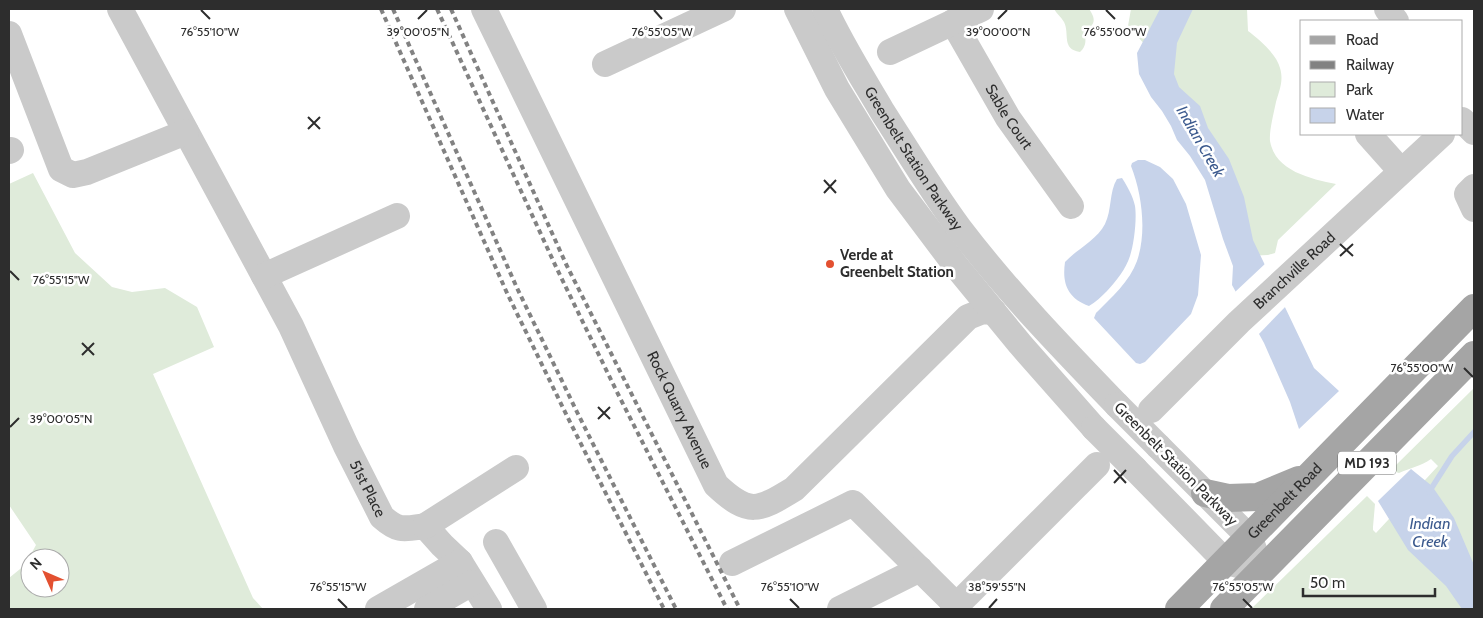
<svg xmlns="http://www.w3.org/2000/svg" width="1483" height="618" font-family="Cabin,sans-serif">
<style>
.green{fill:#dfebda;fill-rule:evenodd}
.water{fill:#c7d3ea}
.pier{fill:#fff}
.lines{fill:none;stroke-linecap:round;stroke-linejoin:round}
.stream{stroke:#c7d3ea;stroke-width:5.5}
.minor{stroke:#cacaca;stroke-width:26}
.major{stroke:#a5a5a5;stroke-width:28}
.rail{stroke:#828282;stroke-width:4;stroke-dasharray:5 4;stroke-linecap:butt}
.minor-bridge{stroke:#cacaca;stroke-width:26}
.ticks{fill:none;stroke:#2d2d2d;stroke-width:2}
.poi-dot{fill:#e35030;stroke:#fff;stroke-width:2}
.labels{text-anchor:middle;stroke-width:5;stroke-linejoin:round;paint-order:stroke}
.shield{fill:#fff;stroke:#6c6c6c;stroke-width:1}
.shield-label{font-size:14px;font-weight:bold;fill:#2d2d2d}
.street-label{font-size:15px;fill:#2d2d2d;stroke:#fff}
.poi-label{font-size:15px;font-weight:bold;fill:#2d2d2d;stroke:#fff;text-anchor:start}
.water-label{font-size:16px;font-style:italic;fill:#3c5a8e;stroke:#fff}
.ticks-label{font-size:12px;text-anchor:middle;fill:#2d2d2d;stroke:#fff;stroke-width:5;stroke-linejoin:round;paint-order:stroke}
</style>
<rect width="100%" height="100%" fill="#fff"/>
<g class="green">
<path d="M1054,9H1089C1096,19 1096,25 1084,31C1086,39 1087,46 1080,52C1061,49 1070,34 1064,22C1061,17 1057,14 1054,9Z"/>
<path d="M1131,9H1247L1248,31C1259,39 1277,55 1280,68C1284,81 1279,91 1276,102C1274,112 1269,131 1270,141C1275,171 1311,179 1336,184L1278,240L1275,253L1268,255L1246,256L1165,67L1128,26Z"/>
<path d="M33,173L75,253L112,287L132,292L165,288L197,307L214,347L153,374L253,598L263,609H9V578L25,565L36,545L9,505V184ZM30,558H60V588H30Z"/>
<path d="M1474,388V609H1251L1367,496L1375,504L1373,527V530L1376,533L1438,466L1431,459C1421,466 1410,468 1399,473L1392,471L1394,467Z"/>
</g>
<g class="water">
<polygon points="1160,9 1193,9 1177,43 1174,74 1179,87 1200,106 1208,128 1229,159 1244,197 1253,240 1314,368 1339,391 1299,429 1290,402 1264,343 1232,285 1233,266 1223,239 1205,180 1190,156 1177,140 1171,126 1162,111 1151,97 1139,74 1137,53"/>
<path d="M1138,160H1145L1160,167L1173,179L1186,204L1201,255L1198,295L1191,314L1145,362L1140,364L1136,363L1094,318L1096,313C1111,298 1130,281 1137,261C1147,232 1142,194 1131,166L1132,163Z"/>
<path d="M1122,178C1127,186 1133,196 1135,206C1137,219 1134,244 1130,256C1126,269 1116,281 1107,291C1101,297 1096,302 1089,306C1067,298 1062,283 1065,262C1077,249 1097,240 1105,224C1112,210 1109,192 1117,179Z"/>
<polygon points="1411,469 1432,486 1454,518 1474,565 1474,609 1462,609 1446,586 1408,550 1378,501"/>
</g>
<polygon class="pier" points="1267,262 1287,305 1257,336 1234,293"/>
<g class="lines">
<polyline class="stream" points="1429,492 1452,456 1474,432"/>
<g class="minor">
<path id="s1" d="M120,9L291,326L346,446L382,517C399,532 404,529 425,526L442,545L460,562L489,609"/>
<path id="s2" d="M484,9L716,485C749,516 758,511 794,489L968,317L983,311L994,312"/>
<polyline points="797,9 837,89 898,189 956,266 1020,344 1094,428"/>
<path id="s3" d="M825,9C841,44 862,77 882,111C907,150 931,190 959,228C1007,291 1062,348 1117,405"/>
<polyline points="1387,9 1396,21"/>
<path id="s4" d="M953,22L1008,118L1071,206"/>
<polyline points="9,34 61,169 73,175 87,172 186,132"/>
<polyline points="890,52 981,9"/>
<polyline points="605,64 723,9"/>
<polyline points="1462,120 1474,132"/>
<polyline points="1368,134 1401,171"/>
<polyline points="9,151 11,150"/>
<polyline points="1474,187 1467,194 1474,209"/>
<polyline points="264,276 397,216"/>
<path id="s5" d="M1151,410L1239,322L1442,134"/>
<polyline points="1158,446 1250,538 1257,558"/>
<polyline points="1135,469 1226,562 1261,571"/>
<polyline points="425,526 516,468"/>
<polyline points="496,542 534,609"/>
<polyline points="732,563 853,503 957,606"/>
<polyline points="378,609 460,562"/>
<polyline points="427,609 472,583"/>
<polyline points="840,609 920,569"/>
<polyline points="953,609 1097,465"/>
</g>
<g class="major">
<polyline points="1205,493 1228,498 1258,497 1299,480"/>
<path id="s6" d="M1179,609L1474,308"/>
<polyline points="1224,609 1474,355"/>
</g>
<g class="rail">
<polyline points="381,9 507,293 568,418 664,609"/>
<polyline points="393,9 517,288 577,412 676,609"/>
<polyline points="437,9 557,269 616,390 727,609"/>
<polyline points="451,9 566,264 740,609"/>
</g>
<g class="minor-bridge">
<polyline points="1117,405 1158,446"/>
<polyline points="1094,428 1135,469"/>
</g>
</g>
<path class="ticks" d="M201,10L210,19M654,10L662,19M1106,10L1115,19M418,19L427,10M998,19L1007,10M308,117L320,129M308,129L320,117M824,180L836,193M824,193L836,180M1340,244L1353,256M1340,256L1353,244M10,271L19,280M82,343L94,355M82,355L94,343M1464,368L1473,377M598,407L610,419M598,419L610,407M10,427L19,418M1114,470L1126,483M1114,483L1126,470M338,599L347,608M790,599L799,608M1243,599L1252,608M989,608L997,599"/>
<circle class="poi-dot" cx="830" cy="264" r="5"/>
<g class="labels">
<rect class="shield" x="1338" y="451.5" width="58" height="23" rx="4"/>
<g class="shield-label">
<text x="1367" y="468">MD 193</text>
</g>
<g class="street-label">
<text dy="5" stroke="none"><textPath href="#s4" startOffset="110">Sable Court</textPath></text>
<text dy="5" stroke="none"><textPath href="#s3" startOffset="174">Greenbelt Station Parkway</textPath></text>
<text dy="5" stroke="none"><textPath href="#s5" startOffset="200">Branchville Road</textPath></text>
<text dy="5" stroke="none"><textPath href="#s2" startOffset="446">Rock Quarry Avenue</textPath></text>
<text transform="translate(1176 464) rotate(45)" y="5">Greenbelt Station Parkway</text>
<text dy="5" stroke="none"><textPath href="#s1" startOffset="540">51st Place</textPath></text>
<text dy="5" stroke="none"><textPath href="#s6" startOffset="151">Greenbelt Road</textPath></text>
</g>
<g class="poi-label">
<text x="840" y="260">Verde at<tspan x="840" dy="17">Greenbelt Station</tspan></text>
</g>
<g class="water-label">
<text transform="translate(1201 141) rotate(60)" y="6">Indian Creek</text>
<text x="1430" y="529">Indian<tspan x="1430" dy="18">Creek</tspan></text>
</g>
</g>
<g class="ticks-label">
<text x="662" y="36">76°55'05"W</text>
<text x="1115" y="36">76°55'00"W</text>
<text x="210" y="36">76°55'10"W</text>
<text x="418" y="36">39°00'05"N</text>
<text x="998" y="36">39°00'00"N</text>
<text x="61" y="284">76°55'15"W</text>
<text x="1422" y="372">76°55'00"W</text>
<text x="61" y="423">39°00'05"N</text>
<text x="338" y="591">76°55'15"W</text>
<text x="790" y="591">76°55'10"W</text>
<text x="997" y="591">38°59'55"N</text>
<text x="1243" y="591">76°55'05"W</text>
</g>
<rect width="1483" height="618" fill="none" stroke="#2d2d2d" stroke-width="20"/>
<rect x="1300" y="20" width="162" height="115" fill="#ffffff" stroke="#ababab"/>
<rect x="1310" y="36" width="25" height="8" fill="#a5a5a5" stroke="#ababab"/>
<text x="1346" y="45" font-size="15" fill="#2d2d2d">Road</text>
<rect x="1310" y="61" width="25" height="8" fill="#828282" stroke="#ababab"/>
<text x="1346" y="70" font-size="15" fill="#2d2d2d">Railway</text>
<rect x="1310" y="82" width="25" height="15" fill="#dfebda" stroke="#ababab"/>
<text x="1346" y="95" font-size="15" fill="#2d2d2d">Park</text>
<rect x="1310" y="108" width="25" height="15" fill="#c7d3ea" stroke="#ababab"/>
<text x="1346" y="120" font-size="15" fill="#2d2d2d">Water</text>
<g transform="translate(45 573) rotate(315)"><circle r="24" fill="#ffffff" stroke="#ababab"/>
<path d="M0-4L9 19L0 12L-9 19Z" fill="#e35030"/>
<text y="-8" font-size="14" font-weight="bold" text-anchor="middle" fill="#2d2d2d">N</text>
</g>
<path d="M1303 588v8h132v-8" fill="none" stroke="#2d2d2d" stroke-width="2.5"/>
<text x="1310" y="588" font-size="15" fill="#2d2d2d" stroke="#ffffff" stroke-width="4" paint-order="stroke">50 m</text>
</svg>
